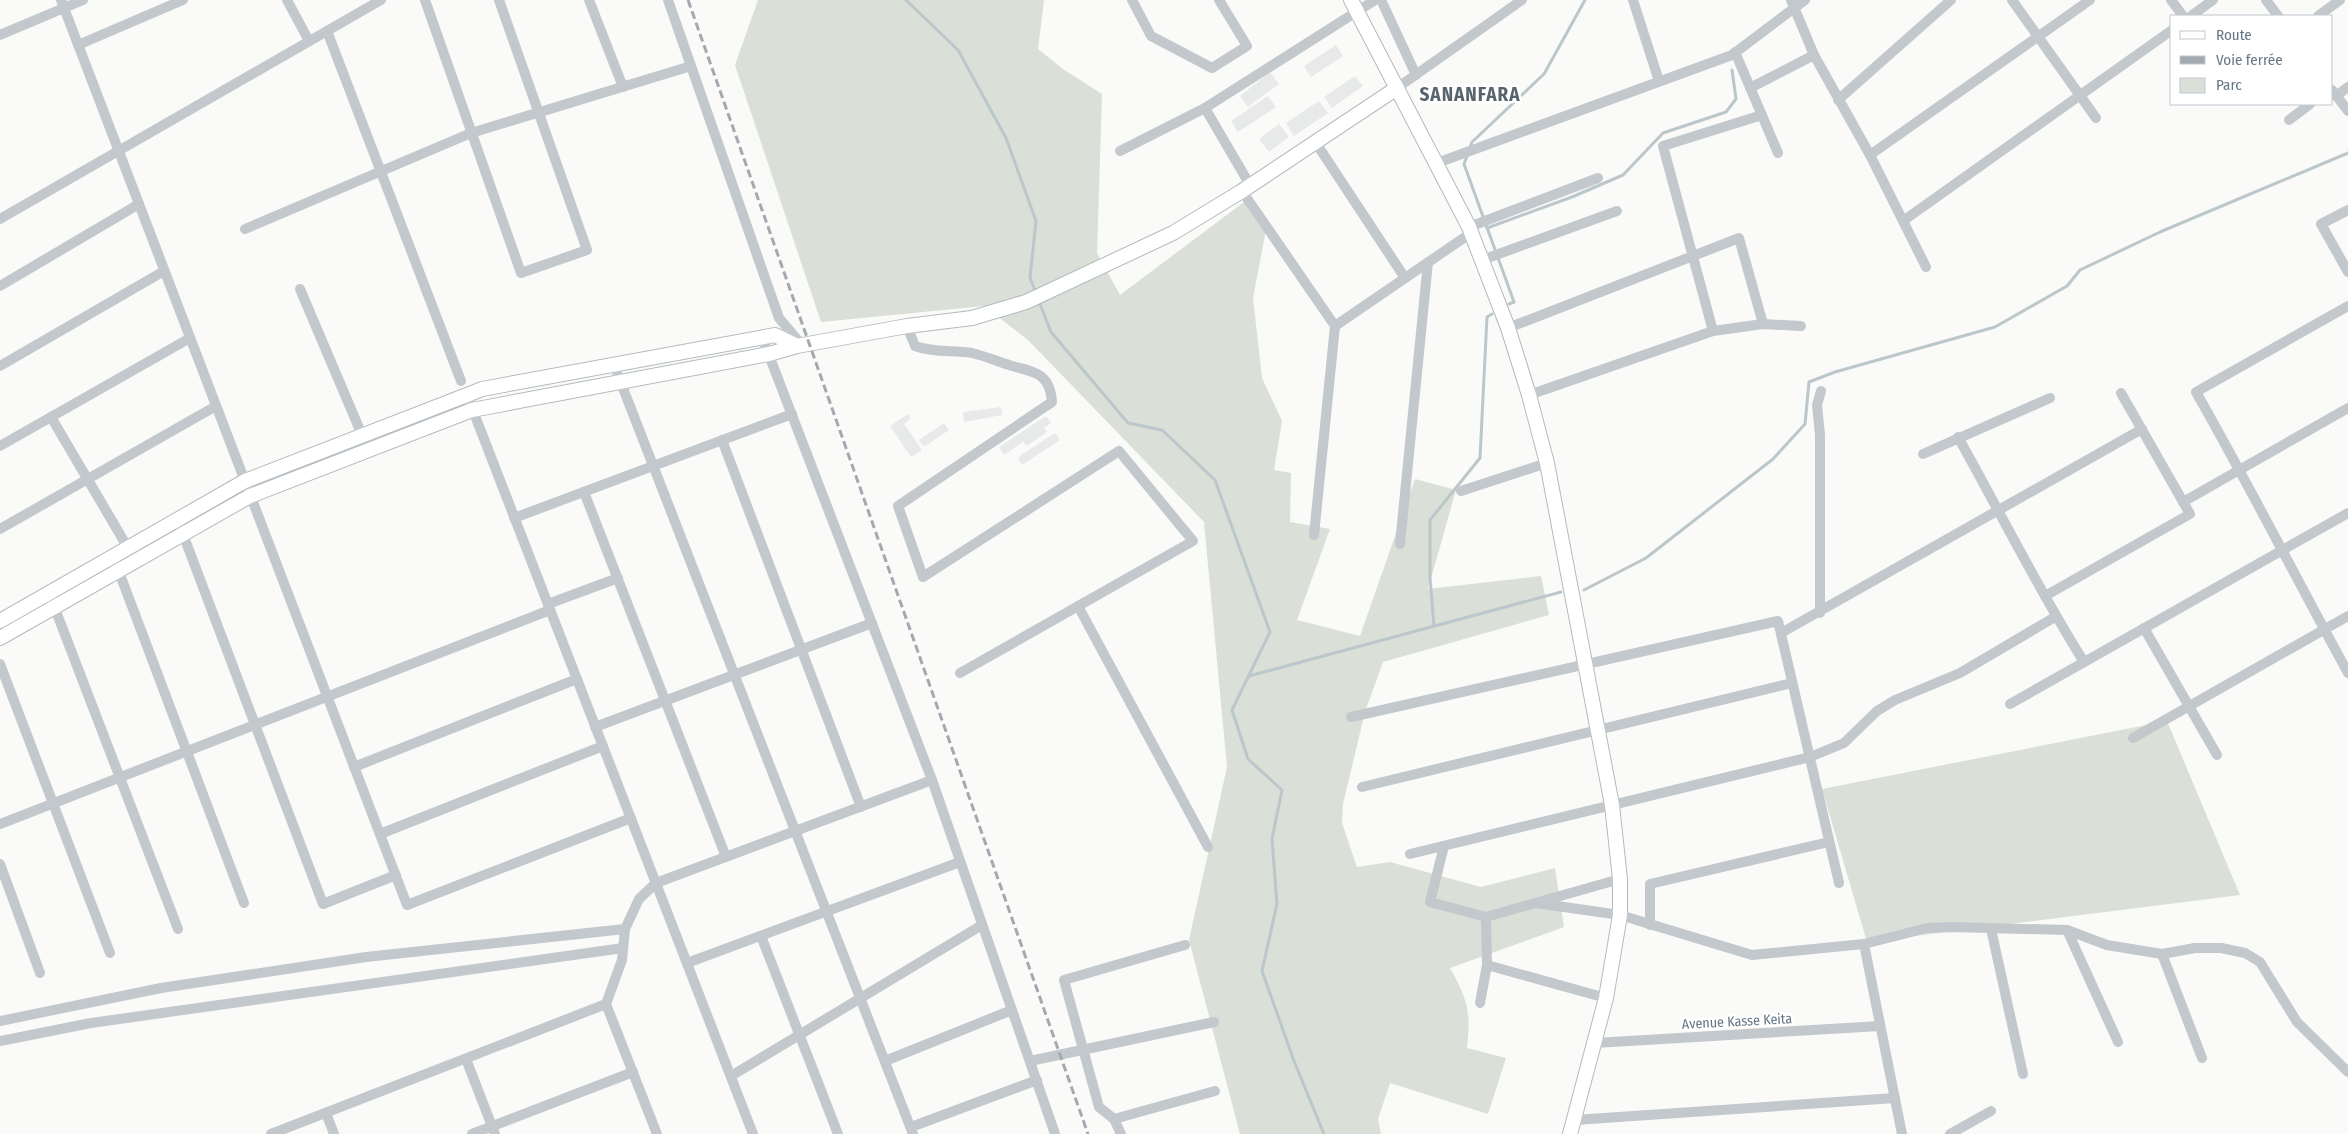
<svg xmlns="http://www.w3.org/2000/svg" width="2348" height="1134" font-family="'Fira Sans Condensed',sans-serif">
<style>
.built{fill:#e8e9e9}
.green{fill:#dadfd7}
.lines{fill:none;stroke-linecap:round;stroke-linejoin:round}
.stream{stroke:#bbc7cb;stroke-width:3}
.secondary-casing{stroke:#b3babf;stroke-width:16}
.street{stroke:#c3c8cc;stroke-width:10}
.secondary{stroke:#fff;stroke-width:14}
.rail{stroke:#a2aab0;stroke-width:3;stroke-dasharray:8 4;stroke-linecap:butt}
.labels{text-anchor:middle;stroke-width:5;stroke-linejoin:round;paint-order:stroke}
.street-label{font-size:14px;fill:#657683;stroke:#fff}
.district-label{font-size:19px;font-weight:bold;letter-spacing:1px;fill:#57646e;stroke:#fff}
</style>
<rect width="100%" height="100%" fill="#fafaf8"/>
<g class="built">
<polygon points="1336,45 1343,56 1311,77 1304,66"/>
<polygon points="1270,72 1279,84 1248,107 1240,96"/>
<polygon points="1355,76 1363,86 1332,108 1324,97"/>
<polygon points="1268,96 1276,107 1238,132 1231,121"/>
<polygon points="1319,101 1328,113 1294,136 1286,123"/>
<polygon points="1279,124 1289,137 1269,152 1259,139"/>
<polygon points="1001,407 1002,415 964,422 963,412"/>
<polygon points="908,414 911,418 904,424 922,450 911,457 890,426"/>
<polygon points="1046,416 1051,423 1044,428 1047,432 1027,446 1023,442 1004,455 999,447"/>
<polygon points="944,423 949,430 924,447 919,440"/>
<polygon points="1055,433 1060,440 1022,465 1018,459 1021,455"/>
</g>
<g class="green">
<path d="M758,0H1044L1038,49L1063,69L1102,94L1097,253L1120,295L1248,199L1267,225L1253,298L1262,378L1282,421L1274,470L1291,473L1290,522L1330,529L1297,620L1360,636L1415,479L1456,490L1428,589L1541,576L1549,615L1383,662L1365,712L1343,804L1342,823L1357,867L1390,862L1481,887L1555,868L1564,927L1450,968C1468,1000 1471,1012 1467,1048L1506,1058L1488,1114L1390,1083L1378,1119L1381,1134H1240L1189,940L1227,767L1204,522L1028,340L984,306L821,322L735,65Z"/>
<polygon points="2167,721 2240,895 1867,942 1822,789"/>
</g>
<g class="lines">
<g class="stream">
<polyline points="906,0 958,50 1006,138 1036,221 1030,278 1036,293"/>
<polyline points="1470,147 1472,142 1544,74 1585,0"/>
<polyline points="1467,156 1464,164 1514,302 1509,304"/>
<polyline points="1487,228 1572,197 1623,175 1663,133 1726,112 1736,99 1732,70"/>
<polyline points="1038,299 1051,332 1128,423 1162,430 1215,480 1270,632 1232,710 1248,759 1282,790 1272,839 1277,904 1262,971 1294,1061 1324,1134"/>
<polyline points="1584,590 1646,558 1773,459 1805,424 1809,382 1835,372 1995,327 2067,286 2080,270 2160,232 2348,153"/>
<polyline points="1434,626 1430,578 1430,520 1480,458 1487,317 1492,314"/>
<polyline points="1249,676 1561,592"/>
</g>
<defs>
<g id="secondary">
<polyline points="1351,0 1469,227 1508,328 1529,395 1547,463 1612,805 1620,879 1620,915 1606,998 1570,1134"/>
<polyline points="0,621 245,481 467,395 482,389 775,335 797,346"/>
<polyline points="0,638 250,496 472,410 769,354 797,346 907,326 972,318 1026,302 1173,233 1242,191 1397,88"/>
</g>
</defs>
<use href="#secondary" class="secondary-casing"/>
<g class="street">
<polyline points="61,0 407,905 631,818"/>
<polyline points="287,0 309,41"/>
<polyline points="425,0 521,273 587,250 499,0"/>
<polyline points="589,0 623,87"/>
<polyline points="668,0 779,318 802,345"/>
<polyline points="1132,0 1151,36 1212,68 1247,46 1219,0"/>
<polyline points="1381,0 1416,75"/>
<polyline points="1633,0 1659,81"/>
<polyline points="1791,0 1814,55 1870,155 1926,267"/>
<polyline points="2012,0 2096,118"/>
<polyline points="2171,0 2183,16"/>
<polyline points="2266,0 2278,16"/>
<polyline points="2191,16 2213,0"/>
<polyline points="2318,16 2340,0"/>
<polyline points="327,31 461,381"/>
<polyline points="0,35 83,0"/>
<polyline points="78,45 183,0"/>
<polyline points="1735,52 1778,153"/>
<polyline points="1397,88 1522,0"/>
<polyline points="1750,88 1814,55"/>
<polyline points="2332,90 2348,111"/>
<polyline points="2336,96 2348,87"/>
<polyline points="1838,100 1951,0"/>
<polyline points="1205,108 1250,185"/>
<polyline points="2289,120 2310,104"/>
<polyline points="1316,143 1405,278"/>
<polyline points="1120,151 1205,108 1375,0"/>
<polyline points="1870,155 2090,0"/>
<polyline points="1437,163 1732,55 1805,0"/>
<polyline points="1242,191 1335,326 1314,535"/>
<polyline points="2348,210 2321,224 2348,272"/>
<polyline points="0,219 381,0"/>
<polyline points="1903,221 2172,30"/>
<polyline points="1469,227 1598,178"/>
<polyline points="245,229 471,133 691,66"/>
<polyline points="1482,260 1617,211"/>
<polyline points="0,286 139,204"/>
<polyline points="300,289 362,435"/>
<path d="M2348,306L2196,392C2249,485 2297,580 2348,673"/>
<path d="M907,326L915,346C933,353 953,350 972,353C985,356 999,362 1012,366C1036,372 1050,374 1052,402L898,506L923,577L1119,451L1193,541L960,673"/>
<polyline points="1335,326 1471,233"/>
<polyline points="1508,328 1739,238 1763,324"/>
<polyline points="1713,331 1663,146 1762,115"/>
<polyline points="762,337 932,780 1055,1134"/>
<polyline points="614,365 913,1134"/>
<polyline points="0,366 164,271"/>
<polyline points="467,395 753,1134"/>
<polyline points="1529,395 1713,331 1763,324 1801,326"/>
<polyline points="51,417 128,548"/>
<path d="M1958,437C2000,512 2038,589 2084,662"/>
<polyline points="722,440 861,807"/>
<polyline points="0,446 190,338"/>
<polyline points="1923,454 2050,398"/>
<polyline points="1461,491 1547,463"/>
<polyline points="584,492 726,857"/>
<polyline points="2183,502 2348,408"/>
<polyline points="514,518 792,414"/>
<polyline points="0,529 216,406"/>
<polyline points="181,529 323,904 396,875"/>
<polyline points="1400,544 1428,262"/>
<polyline points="113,556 244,903"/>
<polyline points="49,593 178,929"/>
<polyline points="2045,596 2190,514 2121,393"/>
<polyline points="548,604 618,578"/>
<polyline points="1078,606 1208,847"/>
<polyline points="1820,613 1820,435 1817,405 1821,391"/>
<polyline points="2144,628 2217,755"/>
<polyline points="1781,633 2142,429"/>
<polyline points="0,664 110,953"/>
<polyline points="2010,704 2348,513"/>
<polyline points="1351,717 1778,621 1839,883"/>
<polyline points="595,727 872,623"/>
<polyline points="2133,738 2348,616"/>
<polyline points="354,767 577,679"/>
<polyline points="1362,787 1792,683"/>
<polyline points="0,824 550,610"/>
<polyline points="380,834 603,746"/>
<polyline points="1444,846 1430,902 1486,917 1620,879"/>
<polyline points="1410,854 1810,757 1844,743 1877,711 1895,700 1960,673 2055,617"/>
<polyline points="0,864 40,973"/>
<polyline points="1536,903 1620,915 1752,955 1864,944 1927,928 1952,927 2067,930 2107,945 2162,954 2195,948 2221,948 2245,953 2260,962 2297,1022 2348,1072"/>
<polyline points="1650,925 1650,884 1829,842"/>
<polyline points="1991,929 2023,1074"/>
<polyline points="2067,930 2118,1042"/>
<polyline points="761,936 838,1134"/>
<polyline points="1864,944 1902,1134"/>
<polyline points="2162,954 2202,1058"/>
<polyline points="687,963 960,862"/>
<polyline points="1487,965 1606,998"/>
<polyline points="1480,1003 1487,965 1486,917"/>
<polyline points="0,1021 161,988 366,957 625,929"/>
<polyline points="0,1041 91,1023 623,948"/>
<polyline points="1595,1043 1880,1026"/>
<polyline points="466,1059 495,1134"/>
<polyline points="885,1061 1012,1010"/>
<polyline points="1030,1061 1214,1022"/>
<polyline points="731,1076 982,925"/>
<polyline points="326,1113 334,1134"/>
<polyline points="1114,1119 1215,1091"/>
<polyline points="1575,1120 1895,1098"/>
<polyline points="911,1127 1037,1080"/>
<polyline points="271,1134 606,1004"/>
<polyline points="472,1134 633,1072"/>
<polyline points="657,1134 606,1004 622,960 625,929 639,899 656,883 932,780"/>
<polyline points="1121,1134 1114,1119 1099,1107 1064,980 1185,945"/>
<polyline points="1950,1134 1991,1111"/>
</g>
<use href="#secondary" class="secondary"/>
<polyline class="rail" points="688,0 1088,1134"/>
</g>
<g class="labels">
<g class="street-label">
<text transform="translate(1737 1021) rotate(-3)" y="5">Avenue Kasse Keita</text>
</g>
<g class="district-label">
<text x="1470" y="101">SANANFARA</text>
</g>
</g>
<rect x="2170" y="15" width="162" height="90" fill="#ffffff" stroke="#c1c8cd"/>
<rect x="2180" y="31" width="25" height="8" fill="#ffffff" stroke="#c1c8cd"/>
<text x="2216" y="40" font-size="15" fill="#657683">Route</text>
<rect x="2180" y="56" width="25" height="8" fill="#a2aab0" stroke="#c1c8cd"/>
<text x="2216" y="65" font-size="15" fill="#657683">Voie ferrée</text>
<rect x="2180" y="78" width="25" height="15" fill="#dadfd7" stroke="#c1c8cd"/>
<text x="2216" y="90" font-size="15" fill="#657683">Parc</text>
</svg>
